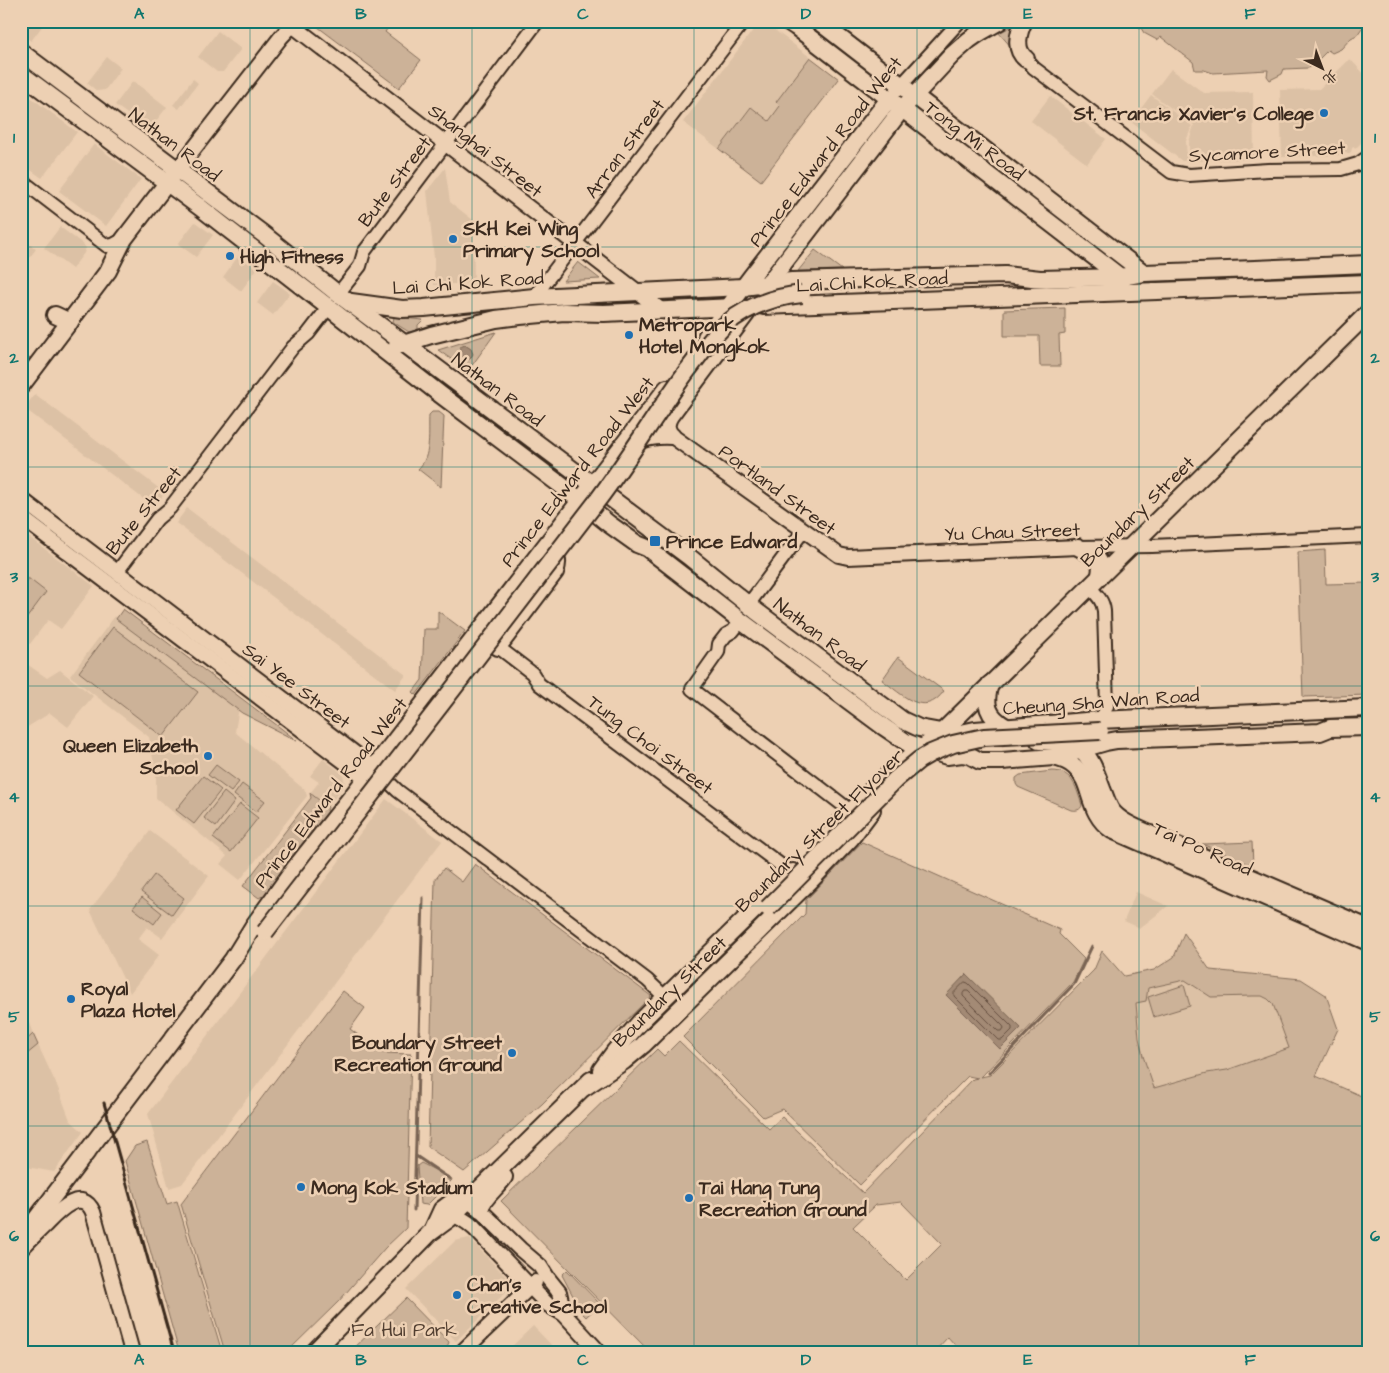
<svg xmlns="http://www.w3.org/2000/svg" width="1389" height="1373" font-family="'Architects Daughter','LXGW WenKai TC',sans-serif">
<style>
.built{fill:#dcc1a5}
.green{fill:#ccb298;stroke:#846e5b;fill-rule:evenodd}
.water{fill:#a38a74;stroke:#796452}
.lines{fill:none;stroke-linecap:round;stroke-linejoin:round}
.shore{stroke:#655040;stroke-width:1}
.stream{stroke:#796452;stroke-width:3}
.tertiary-casing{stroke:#3b2a1e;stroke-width:16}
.secondary-casing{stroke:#3b2a1e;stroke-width:18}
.primary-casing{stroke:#3b2a1e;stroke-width:20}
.trunk-casing{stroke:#3b2a1e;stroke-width:20}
.tertiary{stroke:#edd0b3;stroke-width:12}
.secondary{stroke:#edd0b3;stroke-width:14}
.primary{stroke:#edd0b3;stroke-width:16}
.trunk{stroke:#edd0b3;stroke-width:16}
.rail{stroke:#3b2a1e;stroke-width:3}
.primary-bridge-casing{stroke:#3b2a1e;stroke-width:20;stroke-linecap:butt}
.primary-bridge{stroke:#edd0b3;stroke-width:16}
.grid{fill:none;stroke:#0f766e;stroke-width:1;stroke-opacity:0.55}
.poi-dot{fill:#1f6fb2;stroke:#edd0b3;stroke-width:2}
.labels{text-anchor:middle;stroke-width:5;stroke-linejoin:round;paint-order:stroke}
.poi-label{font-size:19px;font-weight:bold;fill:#3b2a1e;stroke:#edd0b3;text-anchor:start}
.street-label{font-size:19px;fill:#3b2a1e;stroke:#edd0b3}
.park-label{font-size:19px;fill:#513e30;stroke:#edd0b3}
.neatline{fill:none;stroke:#0f766e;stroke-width:2}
.grid-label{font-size:16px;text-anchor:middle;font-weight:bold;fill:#0f766e}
</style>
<rect width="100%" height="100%" fill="#edd0b3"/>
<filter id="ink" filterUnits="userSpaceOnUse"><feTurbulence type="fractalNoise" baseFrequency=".02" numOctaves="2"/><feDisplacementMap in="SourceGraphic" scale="10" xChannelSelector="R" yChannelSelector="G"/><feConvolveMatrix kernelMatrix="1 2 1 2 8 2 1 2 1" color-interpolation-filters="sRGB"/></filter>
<g filter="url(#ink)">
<g class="built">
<polygon points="21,21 46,21 31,41 21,34"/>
<polygon points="760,21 763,21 810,57 776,102 780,106 769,121 751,107 719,149 683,122"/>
<polygon points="218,31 241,49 223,72 217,72 198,57"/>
<polygon points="107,57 121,68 105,90 97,91 87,83"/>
<polygon points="1350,59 1368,78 1368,136 1355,149 1354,147 1352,148 1351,152 1348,154 1344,152 1341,153 1341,155 1282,157 1280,90 1319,89"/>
<polygon points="1171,69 1204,93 1253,92 1254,159 1189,161 1189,142 1194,125 1152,94"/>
<polygon points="193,79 198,83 179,109 173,105"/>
<polygon points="133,81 167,107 149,130 115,105"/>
<polygon points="21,90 77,132 42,178 21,163 21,129 24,126 21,124"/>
<polygon points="1151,95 1192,126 1186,141 1187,161 1182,161 1131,122"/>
<polygon points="1050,96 1106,139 1087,164 1031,121"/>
<polygon points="94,144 141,179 106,226 59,191"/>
<polygon points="445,168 450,202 473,220 474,283 434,285 434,258 427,191"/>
<polygon points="195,222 213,235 196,257 178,244"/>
<polygon points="60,227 83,244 86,248 84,253 72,269 44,248"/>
<polygon points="21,238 36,249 21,269"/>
<polygon points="239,255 257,269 241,291 223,277"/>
<polygon points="273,281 290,293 273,315 257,303"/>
<polygon points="35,394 165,493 154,507 24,408"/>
<polygon points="187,508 406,675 395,690 176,523"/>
<polygon points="21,531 94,586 61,629 48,620 30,644 21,638"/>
<polygon points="115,616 239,707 235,732 305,790 307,796 240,880 220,864 227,856 156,798 156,775 149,737 70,676"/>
<polygon points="21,660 47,678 60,670 93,696 68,727 50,713 21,731"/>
<polygon points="323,759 343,774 345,784 328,807 310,793 319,782 310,776"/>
<polygon points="386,799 442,841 182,1184 169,1188 148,1114"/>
<polygon points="150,831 209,876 162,938 147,927 138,939 159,955 130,993 90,910"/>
<polygon points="1136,892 1168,906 1140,928 1124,921"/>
<polygon points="1191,964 1222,998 1270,982 1292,1049 1156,1094 1132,1027 1137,982"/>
<polygon points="21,1001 33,1034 58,1088 70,1120 83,1132 54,1172 21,1166"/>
<polygon points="469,1238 509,1280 511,1284 509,1289 456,1341 406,1289 455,1241"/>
<polygon points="533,1326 558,1352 506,1352"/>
</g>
<g class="green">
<polygon points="317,21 393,21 385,32 421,60 399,88 314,24"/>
<polygon points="1134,21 1367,21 1357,35 1351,38 1341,49 1332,53 1328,50 1311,67 1308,68 1284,69 1282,74 1270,80 1267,76 1268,70 1213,73 1204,70 1195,70 1193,62 1161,37 1157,40 1144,33 1141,28 1135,25"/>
<polygon points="1018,23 1012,48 999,33"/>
<polygon points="810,57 839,79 761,181 719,149 751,107 769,121 780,106 776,102"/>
<polygon points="815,250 842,270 798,271"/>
<polygon points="578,262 600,279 563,281"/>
<polygon points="1065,308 1065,334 1059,335 1060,366 1040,366 1039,336 1004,336 1004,310"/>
<polygon points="394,317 423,320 418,325 418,330 409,332 393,322"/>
<polygon points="496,332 468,371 438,350"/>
<path d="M432,412H439L444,416L441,487L418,469C432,456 428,433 429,415Z"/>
<polygon points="1325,550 1326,584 1368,583 1368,695 1303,697 1298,552"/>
<polygon points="28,578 46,592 23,623 21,622 21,588"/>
<polygon points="123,609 282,729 297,741 242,713 116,619"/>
<polygon points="438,611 465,631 416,695 413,692 422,680 424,629 438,629"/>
<polygon points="113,627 198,692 163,737 79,672"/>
<path d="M898,657L944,691C924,719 902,694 882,680Z"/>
<polygon points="216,765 239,782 231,792 208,775"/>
<path d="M1052,771C1074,771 1076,789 1082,805C1081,810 1076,811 1071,810L1018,787L1016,784V778L1020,775Z"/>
<polygon points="203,776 221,790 194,824 176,810"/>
<polygon points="242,784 265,801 256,812 234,795"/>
<polygon points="224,792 235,801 216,827 204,818"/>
<polygon points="310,793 328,807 327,811 330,813 269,892 259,898 243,886 311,798"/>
<polygon points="240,804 258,818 231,852 213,838"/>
<path d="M862,842L1060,930L1059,934L1084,959L1073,982L981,1077L990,1075L1094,970L1102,951L1124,976L1154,970L1174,957L1184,933L1210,970L1301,979L1326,995L1338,1029L1316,1076L1368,1099V1352H961L948,1337L934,1352H650L501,1201L657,1049L664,1056L679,1041L769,1129L782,1117L863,1193L973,1079L978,1078L968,1076L860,1185L782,1109L763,1117L683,1037L805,914L806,900ZM1185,980L1211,997L1252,996H1262L1268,999L1273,1004L1289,1048L1227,1070L1207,1073L1154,1088L1143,1056L1139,1038L1136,1003L1146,1001L1148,988ZM901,1202L942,1244L906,1280L853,1227L876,1205Z"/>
<polygon points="1252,842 1253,866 1202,844 1203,844"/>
<polygon points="475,864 651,996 542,1104 464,1172 428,1147 435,880 444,868 462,882"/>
<polygon points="154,875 184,898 172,915 141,892"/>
<polygon points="142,897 162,913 154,924 133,908"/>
<polygon points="1184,985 1190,1006 1154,1017 1148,997"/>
<polygon points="343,991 365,1008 350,1029 382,1053 411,1054 406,1228 385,1248 339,1301 287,1352 225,1352 181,1204"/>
<polygon points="33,1034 38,1045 21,1059 21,1045"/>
<polygon points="147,1142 167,1204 177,1201 222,1352 179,1352 125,1161 135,1146"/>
<polygon points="421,1163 451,1178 452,1180 427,1205 420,1204 417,1166"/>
<polygon points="567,1270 600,1304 586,1317 582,1313 562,1275"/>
<polygon points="406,1298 449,1342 445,1352 350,1352"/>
</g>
<g class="water">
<polygon points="465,345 471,349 473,354 470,359 467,358 465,361 461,360 458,356 460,347"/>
<polygon points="966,974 1021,1028 1000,1049 946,995"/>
</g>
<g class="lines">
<g class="shore">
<polygon points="965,982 968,983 1012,1027 1012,1030 1002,1040 998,1040 954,996 954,993"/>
<polygon points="965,991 968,991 1003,1026 1004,1028 1002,1031 998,1031 963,996 963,994"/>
</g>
<g class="stream">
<polyline points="989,1073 1074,984 1092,946"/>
<polyline points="416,1156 450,1179"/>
<polyline points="414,1210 423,898"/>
</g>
<defs>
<g id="tertiary">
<polyline points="1026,59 1034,68 1171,172 1189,175 1268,170 1341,169 1358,164 1368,157"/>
<polyline points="896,91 960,21"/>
<polyline points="21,180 107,246 113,245 124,239"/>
<polyline points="338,294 360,266 364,252 538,21"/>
<polyline points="534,297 744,21"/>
<polyline points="1078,547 1152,546 1368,536"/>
<polyline points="117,572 157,519 170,508 293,347 308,334 328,308"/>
<path d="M1089,587C1096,594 1103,600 1104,611L1107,706L1104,714L1098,720"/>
<polyline points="748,605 804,530"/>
<polyline points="741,621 733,631 726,635 719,644 718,652 692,689 852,812"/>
<polyline points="491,643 498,647 532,673 539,684 798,878"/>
<polyline points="378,772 398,791 647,980 665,997"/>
</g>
<g id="secondary">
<polyline points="287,21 661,310"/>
<polyline points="171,178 281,37 296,21"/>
<path d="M751,309L671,416C666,424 667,429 672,436L839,555L848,557L1078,547"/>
<polyline points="21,499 374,768"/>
<polyline points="21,517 366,778"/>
<polyline points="454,1214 468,1223 474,1228 547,1304 564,1314 599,1352"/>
<polyline points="430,1233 441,1209 453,1200 463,1198 468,1200 480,1210 520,1249 540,1266 547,1277 559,1292 564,1314"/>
<path d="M22,1248C29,1240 37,1233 44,1226C56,1214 81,1185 93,1212L132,1352"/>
<polyline points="462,1352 535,1282"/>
</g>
<g id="primary">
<polyline points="787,21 796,27 1123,279"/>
<polyline points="818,21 1144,273"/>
<polyline points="21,52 263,234 338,294 688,556 756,611 902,720 919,728 941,732 961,733 975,730 1098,720 1368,708"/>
<polyline points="21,74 201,208 441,395 562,486 609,524 637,544 647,548 718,603 741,621 884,727 906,742 921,748 947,756 962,754 969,755 980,761 1002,761 1054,757 1106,742 1117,740 1320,732 1330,728 1368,727"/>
<polyline points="764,289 902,109 952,55 969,40 979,33"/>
<polyline points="351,302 402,309 424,308 534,297 743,287 792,281 1005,275 1040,279 1121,277 1144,273 1255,269 1368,264"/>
<polyline points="763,306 1368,283"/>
<polyline points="55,315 70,322"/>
<polyline points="706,337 751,277 889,99"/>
<polyline points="397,346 431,335 496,319 520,316 564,312 604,313 734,307"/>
<polyline points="21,386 108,271 124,239 167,183"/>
<path d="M632,443C647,437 656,435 672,436"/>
<path d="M1078,547C1091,555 1104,556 1100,575"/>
<path d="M498,647L555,572C559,561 558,557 548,549"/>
<path d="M990,684C984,704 987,716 1006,727"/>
<polyline points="938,736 1368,313"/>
<path d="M1039,741C1083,741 1088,750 1102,789C1105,796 1107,803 1111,810C1120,822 1136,828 1150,834L1368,928"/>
<path d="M1054,757C1062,759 1069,761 1075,767C1094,784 1086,812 1112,830L1368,942"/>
<path d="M824,840C857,806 889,768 929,743"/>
<polyline points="601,1070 615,1051 640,1022 793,872"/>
<polyline points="585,1087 624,1061 643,1045 811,880 851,838 872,810"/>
<path d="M480,1210C481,1199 498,1187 504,1177"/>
<polyline points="21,1244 30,1227 233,959 254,925 295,868 353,795 667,388"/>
<polyline points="314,1352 430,1233 449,1219 591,1080"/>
</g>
<g id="trunk">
<path d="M1024,21C1018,33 1014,50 1026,59"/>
<polyline points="979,33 1000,21"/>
</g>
</defs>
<use href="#tertiary" class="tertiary-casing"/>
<use href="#secondary" class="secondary-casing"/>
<use href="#primary" class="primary-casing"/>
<use href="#trunk" class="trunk-casing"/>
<use href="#tertiary" class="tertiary"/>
<use href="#secondary" class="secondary"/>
<use href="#primary" class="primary"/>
<use href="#trunk" class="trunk"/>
<polyline class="rail" points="104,1103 174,1352"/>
<defs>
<g id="primary-bridge">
<polyline points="768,908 896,779 919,760 931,753 953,744 984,737 1100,731"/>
<path d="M265,932C376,789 487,645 597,501C629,459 656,413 687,371C699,356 710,339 725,325C747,306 774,297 802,294"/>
</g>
</defs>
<use href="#primary-bridge" class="primary-bridge-casing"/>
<use href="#primary-bridge" class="primary-bridge"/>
</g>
</g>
<path class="grid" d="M250,21V1352M472,21V1352M694,21V1352M917,21V1352M1139,21V1352M21,247H1368M21,467H1368M21,686H1368M21,906H1368M21,1126H1368"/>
<g class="poi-dot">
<circle cx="1324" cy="113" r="5"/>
<circle cx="453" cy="239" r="5"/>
<circle cx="230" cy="256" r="5"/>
<circle cx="629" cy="335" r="5"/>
<rect x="649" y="535" width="12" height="12" rx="2.5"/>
<circle cx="208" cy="756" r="5"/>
<circle cx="71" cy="999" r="5"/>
<circle cx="512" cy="1053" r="5"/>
<circle cx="301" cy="1187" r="5"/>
<circle cx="689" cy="1198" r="5"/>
<circle cx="457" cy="1295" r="5"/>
</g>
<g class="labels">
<g class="poi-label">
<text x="1314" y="120" text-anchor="end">St. Francis Xavier's College</text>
<text x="463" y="235">SKH Kei Wing<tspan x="463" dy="22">Primary School</tspan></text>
<text x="240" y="263">High Fitness</text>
<text x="639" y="331">Metropark<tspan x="639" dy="22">Hotel Mongkok</tspan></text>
<text x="666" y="548">Prince Edward</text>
<text x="198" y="752" text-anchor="end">Queen Elizabeth<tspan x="198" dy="22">School</tspan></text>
<text x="81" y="995">Royal<tspan x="81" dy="22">Plaza Hotel</tspan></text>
<text x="502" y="1049" text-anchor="end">Boundary Street<tspan x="502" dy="22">Recreation Ground</tspan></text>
<text x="311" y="1194">Mong Kok Stadium</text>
<text x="699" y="1194">Tai Hang Tung<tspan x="699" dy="22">Recreation Ground</tspan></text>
<text x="467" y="1291">Chan's<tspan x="467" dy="22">Creative School</tspan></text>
</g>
<g class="street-label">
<text transform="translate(975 140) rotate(37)" y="7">Tong Mi Road</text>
<text transform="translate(175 144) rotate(37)" y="7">Nathan Road</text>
<text transform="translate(624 148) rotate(-53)" y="7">Arran Street</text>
<text transform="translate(486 150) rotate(38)" y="7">Shanghai Street</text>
<text transform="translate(825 151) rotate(-52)" y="7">Prince Edward Road West</text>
<text transform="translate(1267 151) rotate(-3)" y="7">Sycamore Street</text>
<text transform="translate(394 181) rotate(-53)" y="7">Bute Street</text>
<text transform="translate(872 281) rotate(-3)" y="7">Lai Chi Kok Road</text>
<text transform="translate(468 282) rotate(-4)" y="7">Lai Chi Kok Road</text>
<text transform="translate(498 389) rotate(37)" y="7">Nathan Road</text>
<text transform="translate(577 471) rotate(-52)" y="7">Prince Edward Road West</text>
<text transform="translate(778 489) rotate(36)" y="7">Portland Street</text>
<text transform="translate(143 510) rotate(-51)" y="7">Bute Street</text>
<text transform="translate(1137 511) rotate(-44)" y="7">Boundary Street</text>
<text transform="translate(1012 531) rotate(-2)" y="7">Yu Chau Street</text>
<text transform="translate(820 634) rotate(37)" y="7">Nathan Road</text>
<text transform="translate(297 685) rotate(37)" y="7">Sai Yee Street</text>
<text transform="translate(1101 701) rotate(-4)" y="7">Cheung Sha Wan Road</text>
<text transform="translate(651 744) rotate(37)" y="7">Tung Choi Street</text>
<text transform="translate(330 792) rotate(-52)" y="7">Prince Edward Road West</text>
<text transform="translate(819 830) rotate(-44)" y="7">Boundary Street Flyover</text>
<text transform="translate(1203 848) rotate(24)" y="7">Tai Po Road</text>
<text transform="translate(669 991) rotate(-44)" y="7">Boundary Street</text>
</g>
<g class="park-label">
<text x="404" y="1336">Fa Hui Park</text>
</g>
</g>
<rect width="1389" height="1373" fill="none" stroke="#edd0b3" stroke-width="55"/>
<g transform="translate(1322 68) rotate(138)" stroke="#edd0b3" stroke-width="4" paint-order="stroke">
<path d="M0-4L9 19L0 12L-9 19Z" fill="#3b2a1e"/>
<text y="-8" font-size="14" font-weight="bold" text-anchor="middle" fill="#3b2a1e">北</text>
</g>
<rect x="28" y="28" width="1334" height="1318" class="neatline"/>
<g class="grid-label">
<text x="139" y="19">A</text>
<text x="361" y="19">B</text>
<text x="583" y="19">C</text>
<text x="806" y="19">D</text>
<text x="1028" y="19">E</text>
<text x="1250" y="19">F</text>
<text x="14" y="143">1</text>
<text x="1375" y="143">1</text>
<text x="14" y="363">2</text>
<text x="1375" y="363">2</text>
<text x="14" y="582">3</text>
<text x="1375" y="582">3</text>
<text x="14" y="802">4</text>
<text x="1375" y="802">4</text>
<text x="14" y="1022">5</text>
<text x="1375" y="1022">5</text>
<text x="14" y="1241">6</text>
<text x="1375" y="1241">6</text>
<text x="139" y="1365">A</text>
<text x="361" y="1365">B</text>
<text x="583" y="1365">C</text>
<text x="806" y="1365">D</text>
<text x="1028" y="1365">E</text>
<text x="1250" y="1365">F</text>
</g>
</svg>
